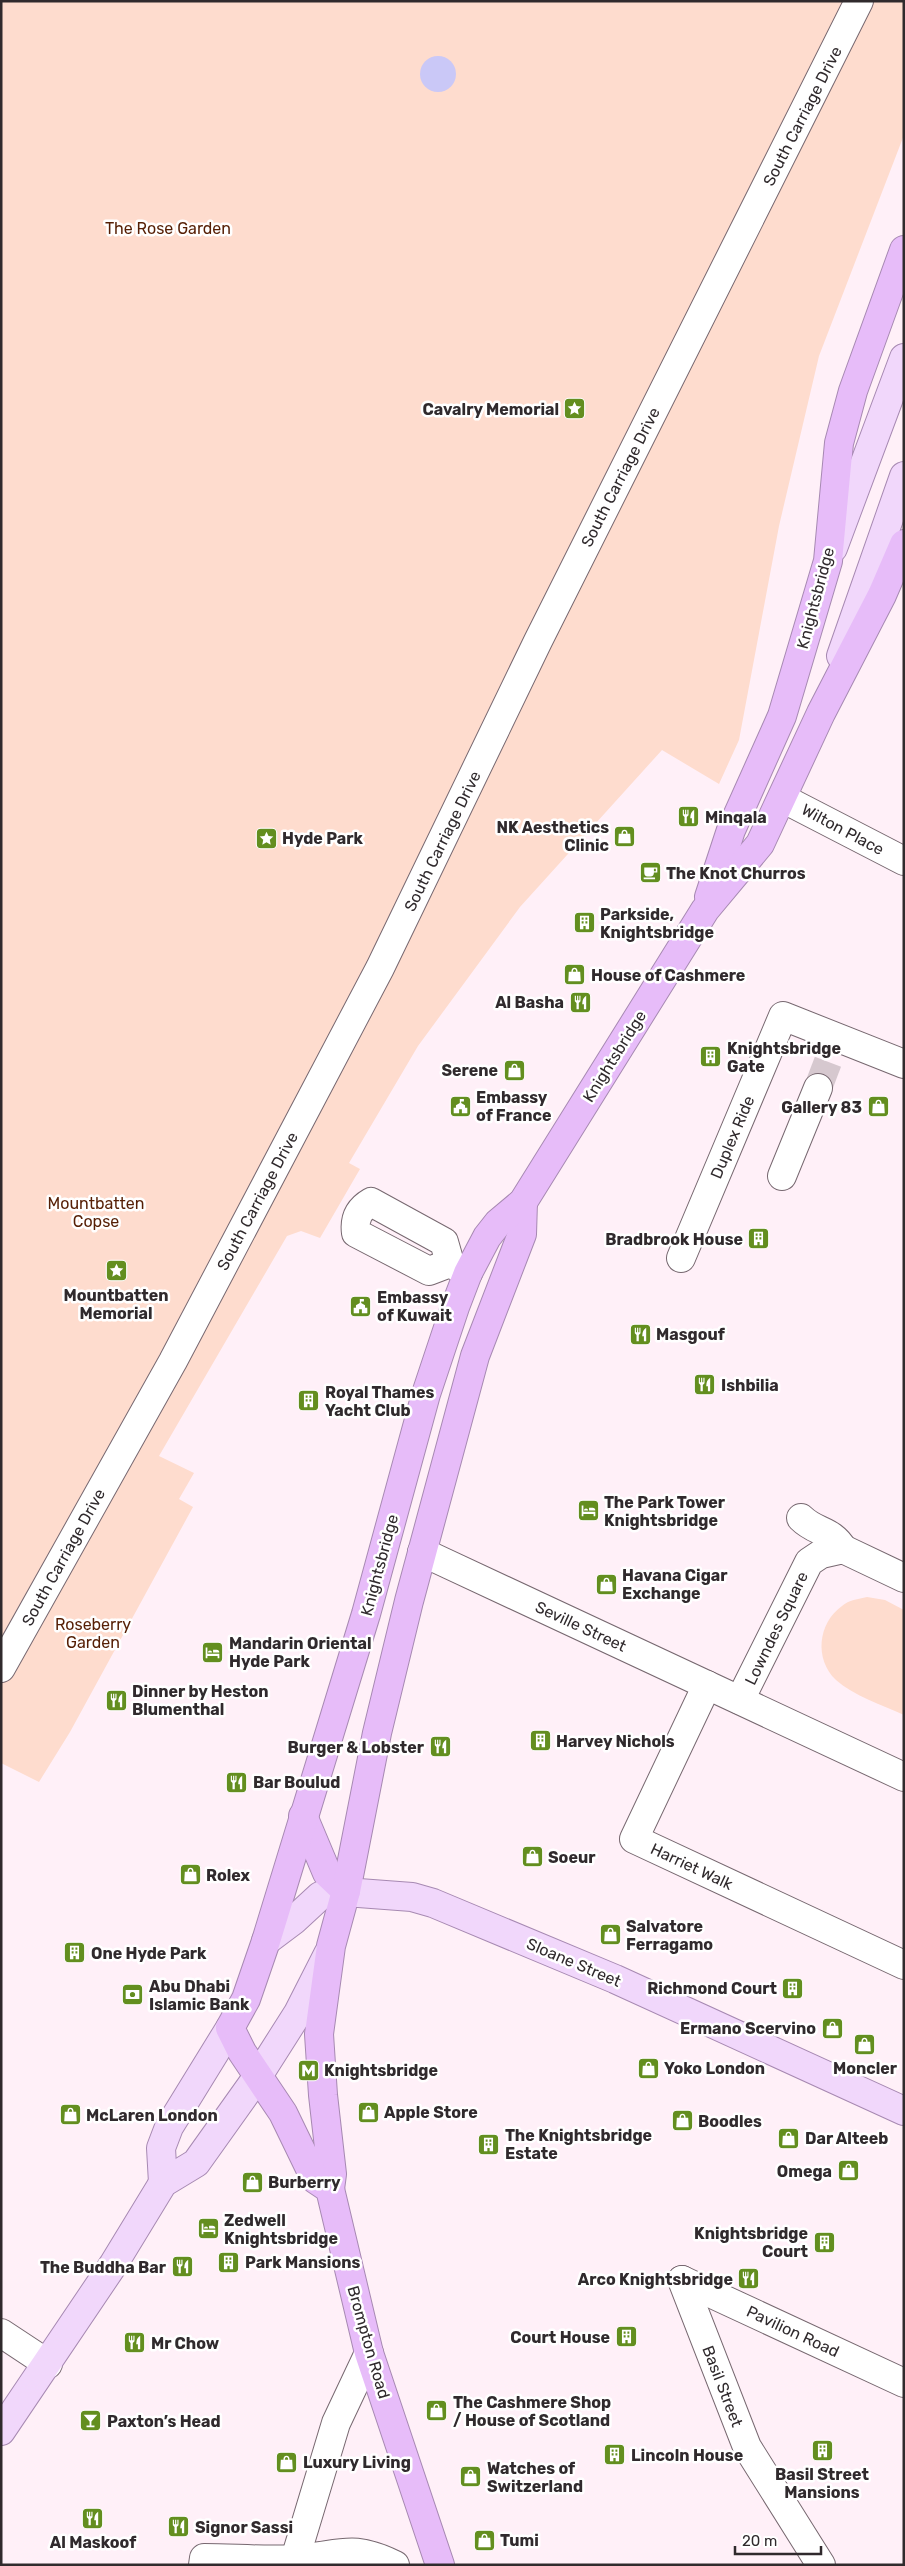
<svg xmlns="http://www.w3.org/2000/svg" width="905" height="2566" font-family="Rubik,sans-serif">
<style>
.green{fill:#fedcce}
.water{fill:#cac8f7}
.lines{fill:none;stroke-linecap:round;stroke-linejoin:round}
.street-tunnel{stroke:#d6c8cf;stroke-width:28;stroke-dasharray:28 14;stroke-linecap:butt}
.street-casing{stroke:#776870;stroke-width:30}
.primary-casing{stroke:#a789b2;stroke-width:30}
.highway-casing{stroke:#a789b2;stroke-width:30}
.street{stroke:#fff;stroke-width:28}
.primary{stroke:#f1d7fb;stroke-width:28}
.highway{stroke:#e7bcf9;stroke-width:28}
.labels{text-anchor:middle;stroke-width:5;stroke-linejoin:round;paint-order:stroke}
.street-label{font-size:16px;fill:#302a2d;stroke:#fff}
.park-label{font-size:16px;fill:#561f05;stroke:#fff}
.poi-label{font-size:16px;font-weight:bold;fill:#302a2d;stroke:#fff;text-anchor:start}
</style>
<rect width="100%" height="100%" fill="#fff0f8"/>
<g class="green">
<polygon points="1,1 904,1 904,135 819,356 779,526 739,740 719,784 662,750 520,907 418,1046 349,1163 360,1169 320,1238 301,1231 287,1236 159,1456 194,1473 179,1499 193,1507 70,1732 39,1782 1,1763"/>
<path d="M867,1597L885,1600L904,1610V1715C882,1705 854,1696 836,1680C814,1659 818,1623 842,1606C849,1600 858,1599 867,1597Z"/>
</g>
<circle class="water" cx="438" cy="74" r="18"/>
<g class="lines">
<polyline class="street-tunnel" points="818,1088 829,1059"/>
<defs>
<g id="street">
<polyline points="782,798 904,861"/>
<polyline points="782,1176 818,1088"/>
<polyline points="681,1258 783,1016 904,1064"/>
<path d="M450,1263L429,1271L356,1233C354,1218 359,1209 371,1202L444,1242L450,1263L468,1273"/>
<path d="M801,1518C816,1533 831,1529 843,1549"/>
<polyline points="422,1552 904,1777"/>
<polyline points="1,1668 173,1361 380,968 538,641 859,1"/>
<polyline points="707,1685 634,1839 904,1965"/>
<polyline points="740,1700 809,1562 821,1554 843,1549 904,1578"/>
<polyline points="682,2280 747,2447 821,2565"/>
<polyline points="682,2280 904,2383"/>
<polyline points="1,2333 48,2364"/>
<polyline points="295,2559 336,2423 369,2353"/>
<path d="M203,2565L204,2558C234,2558 265,2561 295,2559C341,2556 350,2543 395,2565"/>
</g>
<g id="primary">
<polyline points="833,548 904,358"/>
<polyline points="841,656 904,476"/>
<polyline points="266,1941 294,1920 320,1896 332,1891 412,1897 433,1903 615,1979 904,2111"/>
<polyline points="163,2183 161,2148 169,2127 230,2028"/>
<polyline points="1,2431 113,2265 163,2183 196,2163 258,2076 298,2013 328,1954"/>
</g>
<g id="highway">
<polyline points="709,897 731,830 782,716 828,561 839,443 853,391 904,250"/>
<polyline points="303,1816 327,1873 346,1891"/>
<polyline points="330,2189 332,2174 323,2095 319,2034 331,1946 346,1891 377,1733 409,1601 475,1356 522,1234 523,1202"/>
<polyline points="440,2565 369,2353 330,2189 315,2179 283,2113 242,2052 230,2028 246,1999 266,1941 366,1614 426,1394 455,1307 468,1273 487,1237 498,1223 523,1202 705,910 760,844 821,713 882,595 904,544"/>
</g>
</defs>
<use href="#street" class="street-casing"/>
<use href="#primary" class="primary-casing"/>
<use href="#highway" class="highway-casing"/>
<use href="#street" class="street"/>
<use href="#primary" class="primary"/>
<use href="#highway" class="highway"/>
</g>
<defs>
<symbol id="sight-square" viewBox="-11 -11 22 22"><rect x="-9" y="-9" width="18" height="18" rx="4" fill="#638e1f" stroke="#fff"/><path d="M0-6L1.8-2.2L6-1.7L2.9 1.2L3.7 5.4L0 3.3L-3.7 5.4L-2.9 1.2L-6-1.7L-1.8-2.2Z" fill="#fff"/></symbol>
<symbol id="restaurant-square" viewBox="-11 -11 22 22"><rect x="-9" y="-9" width="18" height="18" rx="4" fill="#638e1f" stroke="#fff"/><path d="M-5-6h1v4h1v-4h1v4h1v-4h1v5L-1.5 .5V6h-2V.5L-5-1ZM5-6V6H3V1.5H1.5Q1.5-4 5-6Z" fill="#fff"/></symbol>
<symbol id="shop-square" viewBox="-11 -11 22 22"><rect x="-9" y="-9" width="18" height="18" rx="4" fill="#638e1f" stroke="#fff"/><path d="M-5-2.5h2.3a2.7 3.5 0 0 1 5.4 0H5L5.5 6h-11ZM-1.5-2.5h3a1.5 2.3 0 0 0-3 0Z" fill="#fff"/></symbol>
<symbol id="cafe-square" viewBox="-11 -11 22 22"><rect x="-9" y="-9" width="18" height="18" rx="4" fill="#638e1f" stroke="#fff"/><path d="M-5.5-4.5H6V0H3Q3 3.5 0 3.5H-2.5Q-5.5 3.5-5.5 0ZM3-3.2v2h1.7v-2ZM-6 4.5H4V6H-6Z" fill="#fff"/></symbol>
<symbol id="building-square" viewBox="-11 -11 22 22"><rect x="-9" y="-9" width="18" height="18" rx="4" fill="#638e1f" stroke="#fff"/><path d="M-4-6H4V6H1V3H-1V6H-4ZM-2.5-4.3h1.7v1.8h-1.7ZM.8-4.3h1.7v1.8H.8ZM-2.5-1h1.7V.8h-1.7ZM.8-1h1.7V.8H.8Z" fill="#fff"/></symbol>
<symbol id="civic-square" viewBox="-11 -11 22 22"><rect x="-9" y="-9" width="18" height="18" rx="4" fill="#638e1f" stroke="#fff"/><path d="M-.6-6.5H3V-4.5H.6V-3L4-1V1h2V6H-6V1h2V-1L-.6-3ZM-1.2 2.5V6h2.4V2.5Z" fill="#fff"/></symbol>
<symbol id="hotel-square" viewBox="-11 -11 22 22"><rect x="-9" y="-9" width="18" height="18" rx="4" fill="#638e1f" stroke="#fff"/><path d="M-6-4.5h1.5V1H6V5H4.5V3h-9V5H-6ZM-4 0a1.8 1.8 0 1 1 3.6 0ZM.5 0V-2.5h3Q6-2.5 6 0Z" fill="#fff"/></symbol>
<symbol id="bank-square" viewBox="-11 -11 22 22"><rect x="-9" y="-9" width="18" height="18" rx="4" fill="#638e1f" stroke="#fff"/><path d="M-6-4H6V4H-6ZM0-2.3a2.3 2.3 0 1 0 0 4.6a2.3 2.3 0 1 0 0-4.6Z" fill="#fff"/></symbol>
<symbol id="metro-square" viewBox="-11 -11 22 22"><rect x="-9" y="-9" width="18" height="18" rx="4" fill="#638e1f" stroke="#fff"/><path d="M-5.5 5V-5H-3L0 0L3-5H5.5V5H3V-.5L0 4L-3-.5V5Z" fill="#fff"/></symbol>
<symbol id="bar-square" viewBox="-11 -11 22 22"><rect x="-9" y="-9" width="18" height="18" rx="4" fill="#638e1f" stroke="#fff"/><path d="M-6-5H6L.8 .8V4.5H3.5V6h-7V4.5H-.8V.8Z" fill="#fff"/></symbol>
</defs>
<g fill-rule="evenodd">
<use href="#sight-square" x="562" y="396" width="25" height="25"/>
<use href="#restaurant-square" x="676" y="804" width="25" height="25"/>
<use href="#shop-square" x="612" y="824" width="25" height="25"/>
<use href="#sight-square" x="254" y="826" width="25" height="25"/>
<use href="#cafe-square" x="638" y="860" width="25" height="25"/>
<use href="#building-square" x="572" y="910" width="25" height="25"/>
<use href="#shop-square" x="562" y="962" width="25" height="25"/>
<use href="#restaurant-square" x="568" y="990" width="25" height="25"/>
<use href="#building-square" x="698" y="1044" width="25" height="25"/>
<use href="#shop-square" x="502" y="1058" width="25" height="25"/>
<use href="#civic-square" x="448" y="1094" width="25" height="25"/>
<use href="#shop-square" x="866" y="1094" width="25" height="25"/>
<use href="#building-square" x="746" y="1226" width="25" height="25"/>
<use href="#sight-square" x="104" y="1258" width="25" height="25"/>
<use href="#civic-square" x="348" y="1294" width="25" height="25"/>
<use href="#restaurant-square" x="628" y="1322" width="25" height="25"/>
<use href="#restaurant-square" x="692" y="1372" width="25" height="25"/>
<use href="#building-square" x="296" y="1388" width="25" height="25"/>
<use href="#hotel-square" x="576" y="1498" width="25" height="25"/>
<use href="#shop-square" x="594" y="1572" width="25" height="25"/>
<use href="#hotel-square" x="200" y="1640" width="25" height="25"/>
<use href="#restaurant-square" x="104" y="1688" width="25" height="25"/>
<use href="#building-square" x="528" y="1728" width="25" height="25"/>
<use href="#restaurant-square" x="428" y="1734" width="25" height="25"/>
<use href="#restaurant-square" x="224" y="1770" width="25" height="25"/>
<use href="#shop-square" x="520" y="1844" width="25" height="25"/>
<use href="#shop-square" x="178" y="1862" width="25" height="25"/>
<use href="#shop-square" x="598" y="1922" width="25" height="25"/>
<use href="#building-square" x="62" y="1940" width="25" height="25"/>
<use href="#building-square" x="780" y="1976" width="25" height="25"/>
<use href="#bank-square" x="120" y="1982" width="25" height="25"/>
<use href="#shop-square" x="820" y="2016" width="25" height="25"/>
<use href="#shop-square" x="852" y="2032" width="25" height="25"/>
<use href="#shop-square" x="636" y="2056" width="25" height="25"/>
<use href="#metro-square" x="296" y="2058" width="25" height="25"/>
<use href="#shop-square" x="356" y="2100" width="25" height="25"/>
<use href="#shop-square" x="58" y="2102" width="25" height="25"/>
<use href="#shop-square" x="670" y="2108" width="25" height="25"/>
<use href="#shop-square" x="776" y="2126" width="25" height="25"/>
<use href="#building-square" x="476" y="2132" width="25" height="25"/>
<use href="#shop-square" x="836" y="2158" width="25" height="25"/>
<use href="#shop-square" x="240" y="2170" width="25" height="25"/>
<use href="#hotel-square" x="196" y="2216" width="25" height="25"/>
<use href="#building-square" x="812" y="2230" width="25" height="25"/>
<use href="#building-square" x="216" y="2250" width="25" height="25"/>
<use href="#restaurant-square" x="170" y="2254" width="25" height="25"/>
<use href="#restaurant-square" x="736" y="2266" width="25" height="25"/>
<use href="#building-square" x="614" y="2324" width="25" height="25"/>
<use href="#restaurant-square" x="122" y="2330" width="25" height="25"/>
<use href="#shop-square" x="424" y="2398" width="25" height="25"/>
<use href="#bar-square" x="78" y="2408" width="25" height="25"/>
<use href="#building-square" x="810" y="2438" width="25" height="25"/>
<use href="#building-square" x="602" y="2442" width="25" height="25"/>
<use href="#shop-square" x="274" y="2450" width="25" height="25"/>
<use href="#shop-square" x="458" y="2464" width="25" height="25"/>
<use href="#restaurant-square" x="80" y="2506" width="25" height="25"/>
<use href="#restaurant-square" x="166" y="2514" width="25" height="25"/>
<use href="#shop-square" x="472" y="2528" width="25" height="25"/>
</g>
<g class="labels">
<g class="street-label">
<text transform="translate(802 116) rotate(-63)" y="6">South Carriage Drive</text>
<text transform="translate(620 477) rotate(-63)" y="6">South Carriage Drive</text>
<text transform="translate(815 598) rotate(-75)" y="6">Knightsbridge</text>
<text transform="translate(843 829) rotate(28)" y="6">Wilton Place</text>
<text transform="translate(442 841) rotate(-64)" y="6">South Carriage Drive</text>
<text transform="translate(614 1056) rotate(-58)" y="6">Knightsbridge</text>
<text transform="translate(732 1137) rotate(-67)" y="6">Duplex Ride</text>
<text transform="translate(257 1201) rotate(-62)" y="6">South Carriage Drive</text>
<text transform="translate(63 1557) rotate(-61)" y="6">South Carriage Drive</text>
<text transform="translate(379 1565) rotate(-75)" y="6">Knightsbridge</text>
<text transform="translate(581 1626) rotate(25)" y="6">Seville Street</text>
<text transform="translate(776 1628) rotate(-64)" y="6">Lowndes Square</text>
<text transform="translate(692 1866) rotate(25)" y="6">Harriet Walk</text>
<text transform="translate(574 1962) rotate(23)" y="6">Sloane Street</text>
<text transform="translate(793 2331) rotate(25)" y="6">Pavilion Road</text>
<text transform="translate(369 2342) rotate(74)" y="6">Brompton Road</text>
<text transform="translate(723 2386) rotate(69)" y="6">Basil Street</text>
</g>
<g class="park-label">
<text x="168" y="234">The Rose Garden</text>
<text x="96" y="1209">Mountbatten<tspan x="96" dy="18">Copse</tspan></text>
<text x="93" y="1630">Roseberry<tspan x="93" dy="18">Garden</tspan></text>
</g>
<g class="poi-label">
<text x="559" y="415" text-anchor="end">Cavalry Memorial</text>
<text x="705" y="823">Minqala</text>
<text x="609" y="833" text-anchor="end">NK Aesthetics<tspan x="609" dy="18">Clinic</tspan></text>
<text x="282" y="844">Hyde Park</text>
<text x="666" y="879">The Knot Churros</text>
<text x="600" y="920">Parkside,<tspan x="600" dy="18">Knightsbridge</tspan></text>
<text x="591" y="981">House of Cashmere</text>
<text x="564" y="1008" text-anchor="end">Al Basha</text>
<text x="727" y="1054">Knightsbridge<tspan x="727" dy="18">Gate</tspan></text>
<text x="498" y="1076" text-anchor="end">Serene</text>
<text x="476" y="1103">Embassy<tspan x="476" dy="18">of France</tspan></text>
<text x="862" y="1113" text-anchor="end">Gallery 83</text>
<text x="743" y="1245" text-anchor="end">Bradbrook House</text>
<text x="116" y="1301" text-anchor="middle">Mountbatten<tspan x="116" dy="18">Memorial</tspan></text>
<text x="377" y="1303">Embassy<tspan x="377" dy="18">of Kuwait</tspan></text>
<text x="656" y="1340">Masgouf</text>
<text x="721" y="1391">Ishbilia</text>
<text x="325" y="1398">Royal Thames<tspan x="325" dy="18">Yacht Club</tspan></text>
<text x="604" y="1508">The Park Tower<tspan x="604" dy="18">Knightsbridge</tspan></text>
<text x="622" y="1581">Havana Cigar<tspan x="622" dy="18">Exchange</tspan></text>
<text x="229" y="1649">Mandarin Oriental<tspan x="229" dy="18">Hyde Park</tspan></text>
<text x="132" y="1697">Dinner by Heston<tspan x="132" dy="18">Blumenthal</tspan></text>
<text x="556" y="1747">Harvey Nichols</text>
<text x="424" y="1753" text-anchor="end">Burger &amp; Lobster</text>
<text x="253" y="1788">Bar Boulud</text>
<text x="548" y="1863">Soeur</text>
<text x="206" y="1881">Rolex</text>
<text x="626" y="1932">Salvatore<tspan x="626" dy="18">Ferragamo</tspan></text>
<text x="91" y="1959">One Hyde Park</text>
<text x="149" y="1992">Abu Dhabi<tspan x="149" dy="18">Islamic Bank</tspan></text>
<text x="777" y="1994" text-anchor="end">Richmond Court</text>
<text x="816" y="2034" text-anchor="end">Ermano Scervino</text>
<text x="664" y="2074">Yoko London</text>
<text x="865" y="2074" text-anchor="middle">Moncler</text>
<text x="324" y="2076">Knightsbridge</text>
<text x="384" y="2118">Apple Store</text>
<text x="86" y="2121">McLaren London</text>
<text x="698" y="2127">Boodles</text>
<text x="505" y="2141">The Knightsbridge<tspan x="505" dy="18">Estate</tspan></text>
<text x="805" y="2144">Dar Alteeb</text>
<text x="832" y="2177" text-anchor="end">Omega</text>
<text x="268" y="2188">Burberry</text>
<text x="224" y="2226">Zedwell<tspan x="224" dy="18">Knightsbridge</tspan></text>
<text x="808" y="2239" text-anchor="end">Knightsbridge<tspan x="808" dy="18">Court</tspan></text>
<text x="245" y="2268">Park Mansions</text>
<text x="166" y="2273" text-anchor="end">The Buddha Bar</text>
<text x="733" y="2285" text-anchor="end">Arco Knightsbridge</text>
<text x="610" y="2343" text-anchor="end">Court House</text>
<text x="151" y="2349">Mr Chow</text>
<text x="453" y="2408">The Cashmere Shop<tspan x="453" dy="18">/ House of Scotland</tspan></text>
<text x="107" y="2427">Paxton’s Head</text>
<text x="631" y="2461">Lincoln House</text>
<text x="303" y="2468">Luxury Living</text>
<text x="487" y="2474">Watches of<tspan x="487" dy="18">Switzerland</tspan></text>
<text x="822" y="2480" text-anchor="middle">Basil Street<tspan x="822" dy="18">Mansions</tspan></text>
<text x="195" y="2533">Signor Sassi</text>
<text x="500" y="2546">Tumi</text>
<text x="93" y="2548" text-anchor="middle">Al Maskoof</text>
</g>
</g>
<rect width="905" height="2566" fill="none" stroke="#302a2d" stroke-width="5"/>
<path d="M735 2546v8h86v-8" fill="none" stroke="#302a2d" stroke-width="2.5"/>
<text x="742" y="2546" font-size="15" fill="#302a2d" stroke="#ffffff" stroke-width="4" paint-order="stroke">20 m</text>
</svg>
